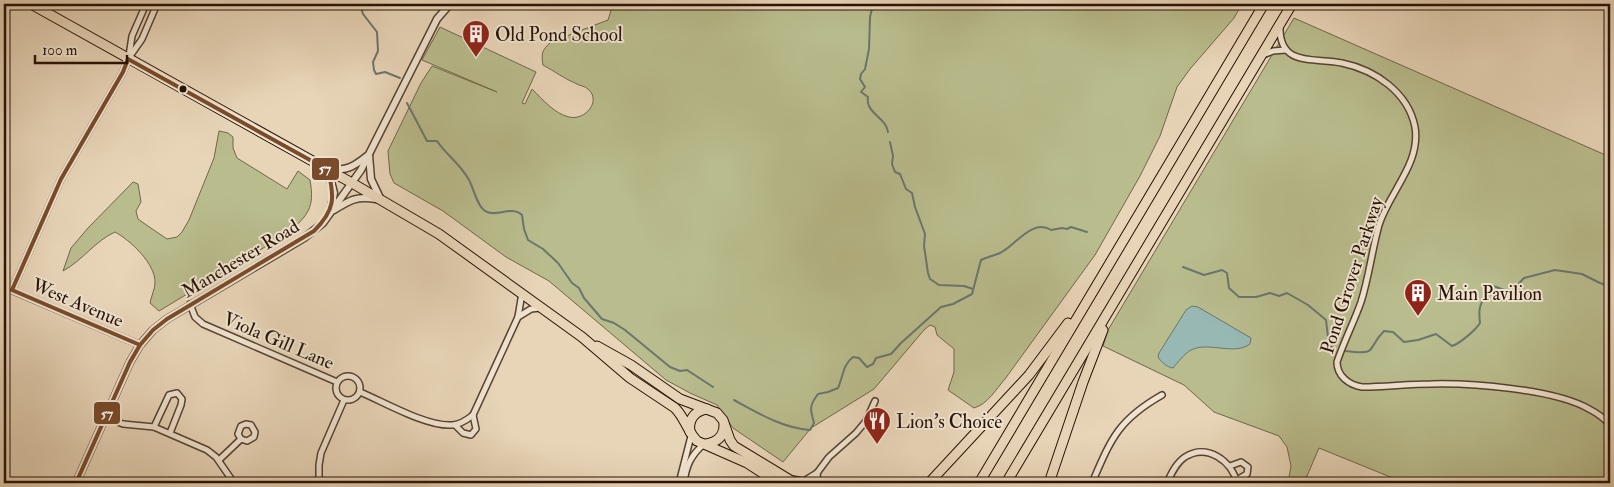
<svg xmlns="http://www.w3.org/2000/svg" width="1614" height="487" font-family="'IM FELL Double Pica',serif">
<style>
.green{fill:#b9bc8d;stroke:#706749}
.water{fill:#98b8b4;stroke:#6b766e}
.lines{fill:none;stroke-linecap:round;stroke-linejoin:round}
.stream{stroke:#6b766e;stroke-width:2}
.minor-casing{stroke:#574332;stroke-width:8}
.tertiary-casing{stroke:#574332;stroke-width:9}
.primary-casing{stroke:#271205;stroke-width:11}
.trunk-casing{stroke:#271205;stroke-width:11}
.minor{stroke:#f0e4d1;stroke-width:5}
.tertiary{stroke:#f0e4d1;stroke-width:6}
.primary{stroke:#e8d5b8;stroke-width:9}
.trunk{stroke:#e8d5b8;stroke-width:9}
.bus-1-casing{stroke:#f0e4d1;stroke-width:8}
.bus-1{stroke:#7a4b2a;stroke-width:4}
.bus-dot{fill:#271205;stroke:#f0e4d1;stroke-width:2}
.labels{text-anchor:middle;stroke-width:4;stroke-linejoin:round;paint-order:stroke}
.poi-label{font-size:19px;fill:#271205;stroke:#f0e4d1;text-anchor:start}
.street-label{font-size:19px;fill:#271205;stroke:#f0e4d1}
.line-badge{stroke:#f0e4d1;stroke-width:2}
.badge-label{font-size:14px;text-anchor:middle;font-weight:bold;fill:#fff}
</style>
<rect width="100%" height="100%" fill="#e8d5b8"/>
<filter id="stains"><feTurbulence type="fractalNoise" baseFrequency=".004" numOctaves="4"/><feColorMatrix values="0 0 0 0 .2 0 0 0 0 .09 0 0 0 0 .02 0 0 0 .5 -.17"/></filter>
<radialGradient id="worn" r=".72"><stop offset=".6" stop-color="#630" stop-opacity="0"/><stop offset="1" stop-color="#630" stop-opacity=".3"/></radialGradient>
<g class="green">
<path d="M613,4H1242L1234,18L1190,69L1177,87L1160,136L1140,176L1095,255L1005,379C996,389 988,404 974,408L948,390L954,372V349L937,335L935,327L930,325L924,330L874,389L811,428L783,462L733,428L717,405L690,393L666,380L549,281L506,257L443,211L394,183L390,174L388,151L421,83L432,66L497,92L422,60L440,27L536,72L522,103L525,104L532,89C543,100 555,114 569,117C585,121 602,101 588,89C585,86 580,86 577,84C565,79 554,71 543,65C541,53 542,50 551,42L608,20Z"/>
<polygon points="1294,18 1610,157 1610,483 1405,483 1319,448 1304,483 1288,483 1291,466 1287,447 1279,436 1214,412 1184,385 1103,346 1108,330"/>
<path d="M219,131L228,133L233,137V148L237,158L287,189L298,171L310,180C315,208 308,215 288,233L159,311L150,303C151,297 155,289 155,283C156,264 130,240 115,232C95,241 83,260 63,271L71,248L88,228L133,182L138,184L141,202L136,211L138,219L145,224L167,239L177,237L182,232L189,220L214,158Z"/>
</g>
<path class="water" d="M1192,306L1198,307L1251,338L1250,344C1234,356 1209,341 1191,350C1184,354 1178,362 1173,368C1167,367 1162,363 1158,357L1159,353L1186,310Z"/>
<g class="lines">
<g class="stream">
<polyline points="360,4 363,14 377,32 378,51 373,62 374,70 376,74 385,72 400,78"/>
<path d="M873,4L870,17L869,49L865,69L861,74L860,79L865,87L861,92L868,97C865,113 886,117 888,132"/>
<path d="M407,103L427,141H437C447,156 460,163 469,180C474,189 477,206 485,211C495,218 511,205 522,215L524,229L528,240L543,249L558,263L572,283L579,288L584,298L602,319L614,323L625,330L670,367L680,371L687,370L713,387"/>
<polyline points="890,142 893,156 892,164 895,172 900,174 906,189 912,193 915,207 925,234 924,246 928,273 930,279 939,285 964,286 973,289"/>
<polyline points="1183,267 1204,275 1222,270 1227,273 1229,288 1239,297 1256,297 1270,293 1279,296 1287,293 1308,305 1326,320 1329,346 1334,348"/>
<path d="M1345,351C1380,355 1365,350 1384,331L1393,332L1404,342L1418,340L1436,334L1452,346C1459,344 1476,330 1480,323C1479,314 1478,304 1486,297L1484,290L1488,285C1497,285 1502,292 1512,291L1524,278L1555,270L1582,274L1600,283L1610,286"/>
<path d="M734,400C758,413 782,428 810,430L814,423C810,409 809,406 818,394L828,392L838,388C843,377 843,364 853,357L859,358L867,367L873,364L876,358L891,354L901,343L941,307L953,304L972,294L981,260C987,257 993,256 1000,253C1015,246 1032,218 1051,230L1062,228L1067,229L1071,227L1087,232"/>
</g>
<defs>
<g id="minor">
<path d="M1280,27C1279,68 1316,57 1342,63C1375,70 1408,92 1415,127C1421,164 1389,192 1379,225C1372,250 1369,277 1361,302C1354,322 1344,341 1337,362C1337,376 1349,385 1362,387C1385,387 1408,384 1431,384C1471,383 1554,389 1589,409C1597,413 1604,418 1610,425"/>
<polyline points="1263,55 1273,51 1286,50"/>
<polyline points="129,56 132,36 146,4"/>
<polyline points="4,287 140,345"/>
<polyline points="12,290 61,179 123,72 128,59 142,39 157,4"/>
<polyline points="190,304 195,317 203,324 337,382"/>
<polyline points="518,317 531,309 540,308"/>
<circle cx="348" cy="388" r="12"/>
<path d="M360,392C384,402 427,427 452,425C459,425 468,419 473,415L518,317L522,293"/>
<polyline points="104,417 123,424 154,427 207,450 216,457 234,483"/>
<polyline points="455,425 463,433 471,435 476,429 473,415"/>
<polyline points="154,427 169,395 177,393 182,399 181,405 170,433"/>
<polyline points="219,460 241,439 238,434 241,426 246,424 251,425 255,432 254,437 247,441 241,439"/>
<polyline points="1230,466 1241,462 1248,467 1247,474 1237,480"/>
<polyline points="817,473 818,483"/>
<polyline points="4,479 14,483"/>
<polyline points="792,479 804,481 817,473 829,457 856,433 866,421 875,401"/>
<polyline points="319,483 319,465 321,453 344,400"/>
<polyline points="679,483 691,436"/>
<path d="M684,483C686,466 691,455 704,444"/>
<path d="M1092,483C1111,439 1118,420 1162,395"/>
<path d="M1167,483C1171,474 1176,463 1185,457C1207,443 1232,461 1237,483"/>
</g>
<g id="tertiary">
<polyline points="369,155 371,179 380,198"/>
<path d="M331,208L334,193L328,170C347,170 352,168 367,156"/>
<path d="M334,210C350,200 356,196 376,199"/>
<polyline points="76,483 130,362 140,345 153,330 167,319 304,238 323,223 361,170 430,33 437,19 450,4"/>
</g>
<g id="primary">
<path d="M31,4L352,183L439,234L582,337L630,378L675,408C685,418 688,432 697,441L747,463L778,483"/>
<polyline points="597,346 631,365 680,399 717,413 723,420 730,440 734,446 795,483"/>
<path d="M690,432C688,420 694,411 707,409"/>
<path d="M706,444C718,442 724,436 724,425"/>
</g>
<g id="trunk">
<polyline points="929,483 1029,375 1068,323"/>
<polyline points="979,483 1264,4"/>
<polyline points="1006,483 1292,4"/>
<polyline points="1049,483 1083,382 1103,330"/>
</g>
</defs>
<use href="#minor" class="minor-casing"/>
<use href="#tertiary" class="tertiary-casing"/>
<use href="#primary" class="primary-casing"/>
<use href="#trunk" class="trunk-casing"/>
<use href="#minor" class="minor"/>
<use href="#tertiary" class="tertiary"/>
<use href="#primary" class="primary"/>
<use href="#trunk" class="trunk"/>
<defs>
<g id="bus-1">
<path d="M128,59L328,170C335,198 335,210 314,231L167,319L153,330L140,345L12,290L61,179L123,72Z"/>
<polyline points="76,483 130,362 140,345"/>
</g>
</defs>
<use href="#bus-1" class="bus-1-casing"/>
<use href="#bus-1" class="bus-1"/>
</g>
<defs>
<symbol id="building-pin" viewBox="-11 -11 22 30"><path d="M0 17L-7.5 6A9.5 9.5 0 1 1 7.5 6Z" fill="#8f2418" stroke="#f0e4d1"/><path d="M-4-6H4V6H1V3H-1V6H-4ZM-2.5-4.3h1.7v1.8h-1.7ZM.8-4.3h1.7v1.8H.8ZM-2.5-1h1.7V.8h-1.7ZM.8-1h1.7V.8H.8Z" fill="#fff"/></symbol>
<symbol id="restaurant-pin" viewBox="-11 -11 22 30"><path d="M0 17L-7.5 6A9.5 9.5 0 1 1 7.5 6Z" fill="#8f2418" stroke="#f0e4d1"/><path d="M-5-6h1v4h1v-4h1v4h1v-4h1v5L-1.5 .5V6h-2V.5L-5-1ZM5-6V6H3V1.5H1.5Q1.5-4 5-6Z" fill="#fff"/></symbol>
</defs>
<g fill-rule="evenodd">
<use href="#building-pin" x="460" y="18" width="32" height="43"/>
<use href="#building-pin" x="1402" y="277" width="32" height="43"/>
<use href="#restaurant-pin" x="861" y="405" width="32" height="43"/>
</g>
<circle class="bus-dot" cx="183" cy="89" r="4.5"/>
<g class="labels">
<g class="poi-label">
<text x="495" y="41">Old Pond School</text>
<text x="1437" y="300">Main Pavilion</text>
<text x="896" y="428">Lion's Choice</text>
</g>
<g class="street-label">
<text transform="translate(240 258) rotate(-31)" y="7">Manchester Road</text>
<text transform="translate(1351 275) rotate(-72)" y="7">Pond Grover Parkway</text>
<text transform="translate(78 302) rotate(23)" y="7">West Avenue</text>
<text transform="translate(279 340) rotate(23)" y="7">Viola Gill Lane</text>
</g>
</g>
<g class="line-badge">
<rect x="311" y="157" width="29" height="24" rx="5" fill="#7a4b2a"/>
<rect x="93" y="401" width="28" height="24" rx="5" fill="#7a4b2a"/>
</g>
<g class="badge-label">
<text x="325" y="173">57</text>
<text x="107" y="418">57</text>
</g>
<rect width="1614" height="487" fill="none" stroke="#e8d5b8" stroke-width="20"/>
<rect x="5" y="5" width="1604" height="477" fill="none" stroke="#271205" stroke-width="2.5"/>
<rect x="10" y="10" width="1594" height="467" fill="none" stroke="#271205"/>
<path d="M35 55v8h92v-8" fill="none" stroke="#271205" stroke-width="2.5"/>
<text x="42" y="55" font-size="15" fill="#271205" stroke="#f0e4d1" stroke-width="4" paint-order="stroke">100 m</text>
<rect width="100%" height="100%" filter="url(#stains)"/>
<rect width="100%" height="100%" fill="url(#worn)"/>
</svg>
